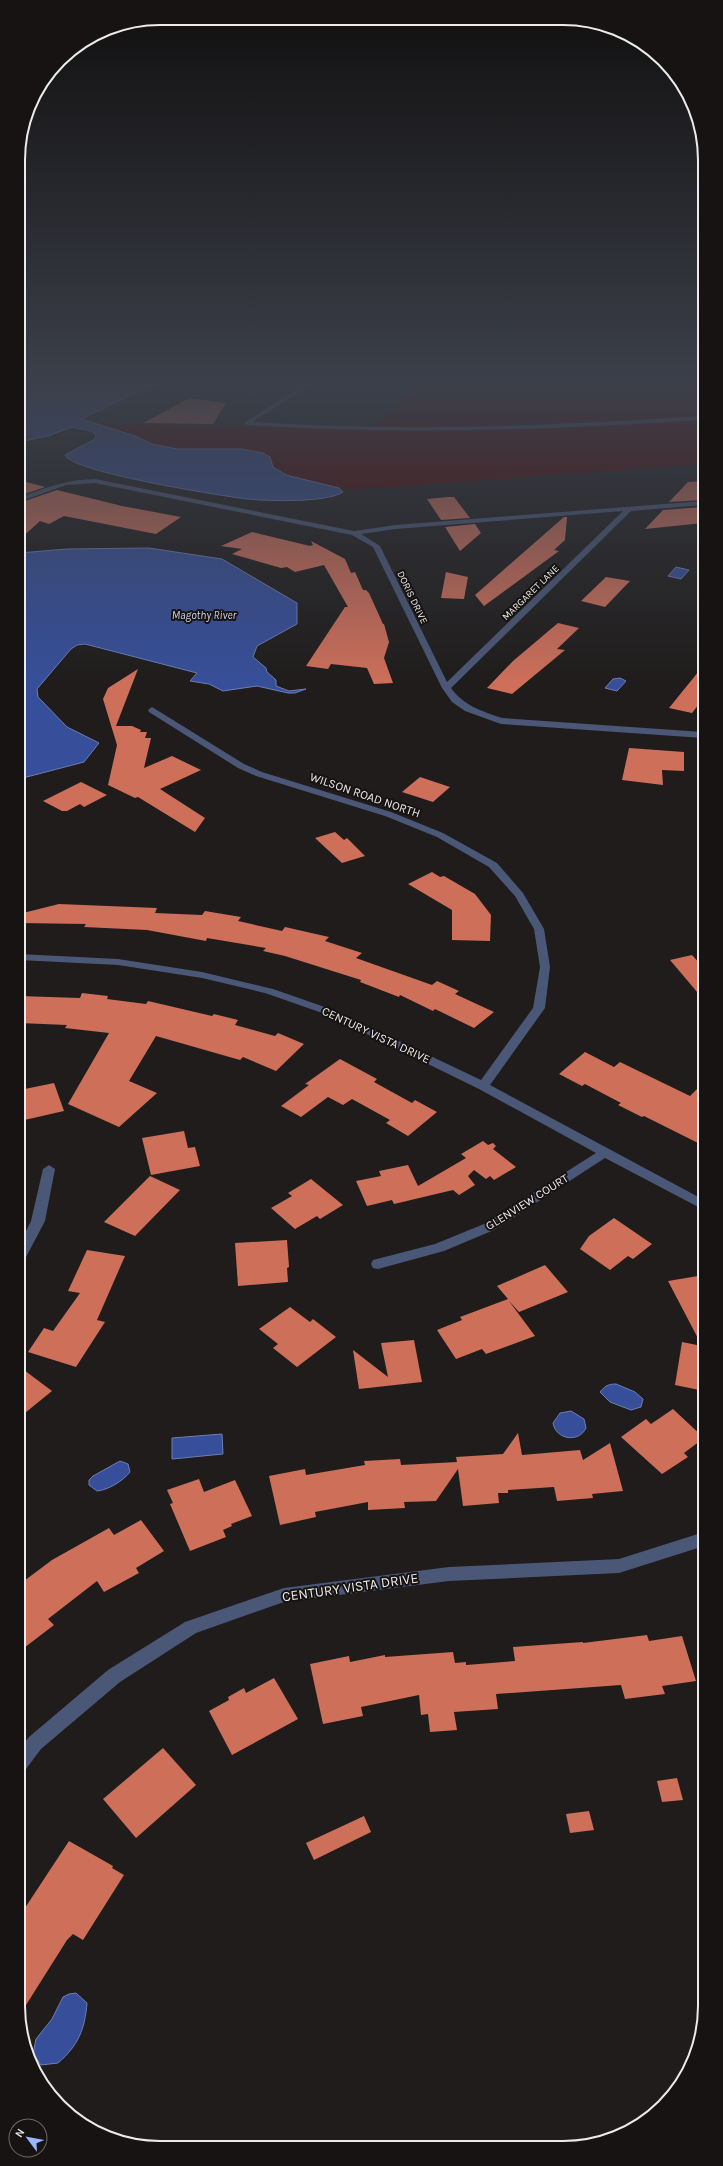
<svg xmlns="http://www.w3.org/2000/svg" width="723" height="2166" font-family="Karla,sans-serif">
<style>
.green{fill:#4e0400}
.water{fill:#374f9a;stroke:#6e7eb2}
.building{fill:#ce6f5a}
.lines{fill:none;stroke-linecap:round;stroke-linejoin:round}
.path{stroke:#6b6968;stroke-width:1.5;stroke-dasharray:1 1.5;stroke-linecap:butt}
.minor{fill:#4a5777;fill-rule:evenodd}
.labels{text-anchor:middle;stroke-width:4;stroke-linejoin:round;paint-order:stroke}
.far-street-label{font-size:10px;fill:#edebea;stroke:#161312}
.far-water-label{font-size:11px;font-style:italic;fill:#cdd5eb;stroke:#161312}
.street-label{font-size:12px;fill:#edebea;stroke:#161312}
.near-street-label{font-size:14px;fill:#edebea;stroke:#161312}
.rim{fill:none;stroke:#edebea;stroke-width:2}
</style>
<rect width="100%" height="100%" fill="#1f1c1b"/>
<polygon class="green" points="424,381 703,381 703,415 609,422 394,428 463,428 703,418 703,464 350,490 292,476 273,467 270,457 242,449 177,449 152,444 135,436 92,424 372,429"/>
<g class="water">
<path d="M19,381H161L81,419L135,436L152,444L177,449H242L263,453L270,457L273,467L286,475L339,488L343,492C327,503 267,501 247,499C222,496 71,472 65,455L95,439L96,435L91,431L72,427L48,436L19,442Z"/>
<polygon points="149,548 222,559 297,603 297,624 257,646 253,657 266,668 267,672 276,680 276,686 289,691 306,689 295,693 288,693 257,686 223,691 209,684 190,681 197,673 85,644 77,645 71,649 37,689 38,697 67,727 99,743 84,762 19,779 19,553 67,549"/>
<polygon points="676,567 689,570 681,579 668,576"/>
<polygon points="620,678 626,681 617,691 605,688 613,679"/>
<path d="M616,1384L635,1392L643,1399L641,1407L631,1410L610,1402L600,1392C605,1386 608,1384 616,1384Z"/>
<path d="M571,1411L584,1419L586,1428C579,1443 556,1440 553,1423L560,1413Z"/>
<polygon points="222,1434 223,1454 172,1459 172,1438"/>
<path d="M120,1461L128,1464L130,1472C123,1481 108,1490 97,1491L89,1485V1480L93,1476Z"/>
<path d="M76,1993L87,2003C85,2029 78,2046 58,2063L41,2065L33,2054L36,2039L52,2019L63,1997L69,1994Z"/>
</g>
<g class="building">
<polygon points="190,398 226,403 213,424 143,423"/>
<polygon points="19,480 45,487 19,496"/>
<polygon points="703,481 703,500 669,502 688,482"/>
<polygon points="57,490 122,506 181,517 156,534 64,516 49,524 40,521 19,540 19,503"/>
<polygon points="448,497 454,497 470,518 441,520 427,499"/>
<polygon points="703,507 703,523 645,529 663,510"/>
<polygon points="564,517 567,517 565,540 554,550 559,551 484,606 475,595"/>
<polygon points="475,524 481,533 460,551 445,527"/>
<polygon points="252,532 310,546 313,545 311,541 345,559 351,573 355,572 363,590 366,590 369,593 383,624 384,624 389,642 384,658 393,683 374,684 367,668 331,664 328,669 306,666 345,607 348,607 324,565 295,572 287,567 281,568 232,554 242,549 221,546"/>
<polygon points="446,572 468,577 464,599 441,598"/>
<polygon points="606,577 630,581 605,607 581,601"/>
<polygon points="558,623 579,628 557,649 565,650 512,694 487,688 513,661"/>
<polygon points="703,666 703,699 692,713 669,708"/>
<polygon points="138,669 116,726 132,726 141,730 140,732 147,732 145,738 151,738 144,768 172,756 201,770 160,789 205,818 195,832 138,797 135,798 108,785 117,745 103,699 108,688"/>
<polygon points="629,748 684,752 684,771 662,770 663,785 622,780"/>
<polygon points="420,777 450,787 433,802 402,792"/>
<polygon points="81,782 107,795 84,807 80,804 67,811 62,811 43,801"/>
<polygon points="335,832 344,840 347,838 365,856 342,863 315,838"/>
<polygon points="432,872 440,877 444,876 475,894 491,915 490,941 452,940 452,910 408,884"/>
<polygon points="59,904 157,908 155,913 202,915 205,911 241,917 238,921 282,931 285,927 329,937 325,941 362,953 356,958 432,985 437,981 459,991 455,994 494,1012 474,1028 435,1009 433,1011 400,995 399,997 360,982 361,980 285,956 263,951 266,948 207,938 206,941 147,930 84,927 86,924 19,923 19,914"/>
<polygon points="692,955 703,967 703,999 670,960"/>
<polygon points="82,993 108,996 107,999 146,1004 148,1001 212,1016 214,1014 238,1020 235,1025 275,1036 278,1033 304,1044 276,1071 243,1057 240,1060 156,1036 129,1081 157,1093 119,1127 68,1104 109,1033 65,1028 67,1025 19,1023 19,996 80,998"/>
<polygon points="585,1052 614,1067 620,1062 690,1096 703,1083 704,1146 644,1116 642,1117 618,1105 621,1103 585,1084 582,1086 559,1074"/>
<polygon points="340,1059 377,1079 374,1082 412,1103 415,1100 437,1112 408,1136 386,1123 390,1120 352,1099 343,1105 328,1097 301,1117 281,1106 309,1085 305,1084"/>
<polygon points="54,1083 64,1111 20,1121 20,1090"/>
<polygon points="184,1131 188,1148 195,1147 200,1166 151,1175 142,1138"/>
<polygon points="483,1141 488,1145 493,1143 496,1146 493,1149 516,1167 494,1180 490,1176 486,1179 474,1170 468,1176 475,1185 459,1195 453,1190 394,1204 392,1200 367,1206 356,1181 381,1176 379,1171 408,1165 418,1186 466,1158 461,1154"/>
<polygon points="150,1176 180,1190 135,1236 104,1222"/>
<polygon points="311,1179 343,1205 320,1219 317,1216 295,1229 271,1208 292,1196 288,1193"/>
<polygon points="614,1218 652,1244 633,1259 628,1256 610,1270 580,1249 589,1236"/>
<polygon points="287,1240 289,1267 287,1268 288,1282 238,1286 235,1243"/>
<polygon points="87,1250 125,1256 97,1320 105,1322 76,1367 28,1352 44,1328 53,1331 80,1293 68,1291"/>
<polygon points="545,1265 568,1292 519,1312 509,1301 535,1336 486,1354 482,1349 456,1359 437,1330 462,1320 460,1317 508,1299 497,1286"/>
<polygon points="704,1275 704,1391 675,1385 682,1342 702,1346 668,1281"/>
<polygon points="290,1307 310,1322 313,1319 336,1337 297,1367 273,1348 278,1344 259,1329"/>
<polygon points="414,1340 422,1382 359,1389 353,1350 388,1377 381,1343"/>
<polygon points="20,1367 52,1391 20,1417"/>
<polygon points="673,1409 704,1438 684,1453 688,1457 662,1474 621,1437 646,1419 651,1424"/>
<polygon points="518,1433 522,1455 580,1450 583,1460 610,1443 623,1491 592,1494 593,1498 557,1501 554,1487 508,1490 508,1493 498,1493 499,1503 463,1506 458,1469 436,1501 404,1502 405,1508 368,1510 368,1502 315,1512 316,1517 280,1525 269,1476 305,1469 306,1475 365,1465 364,1461 400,1459 401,1465 457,1462 456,1457 503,1454"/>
<polygon points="199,1479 204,1492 235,1480 252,1516 231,1524 232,1526 223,1530 226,1537 190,1551 170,1504 173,1503 167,1490"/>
<polygon points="141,1520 164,1551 136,1568 139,1573 104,1592 97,1581 48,1619 54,1625 20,1651 20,1584 52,1560 109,1528 114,1535"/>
<polygon points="647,1635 649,1641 682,1636 696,1681 662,1686 665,1694 625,1699 621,1685 496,1694 498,1709 454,1712 457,1730 430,1732 428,1714 421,1715 419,1695 361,1707 363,1716 323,1724 310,1664 349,1656 350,1662 385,1655 385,1657 453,1652 455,1663 466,1662 466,1665 515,1661 513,1647 583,1642 583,1643"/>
<polygon points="274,1678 298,1719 232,1755 209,1711 229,1700 228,1697 244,1688 246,1693"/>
<polygon points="163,1748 196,1785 136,1838 103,1799"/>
<polygon points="677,1778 683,1800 662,1802 657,1781"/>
<polygon points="589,1811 594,1830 570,1833 566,1814"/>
<polygon points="364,1816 371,1832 314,1860 306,1843"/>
<polygon points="69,1841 113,1866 112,1868 124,1875 83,1940 73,1934 67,1940 21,2013 21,1914"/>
</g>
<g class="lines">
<g class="path">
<polyline points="78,381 148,391"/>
<polyline points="19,397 106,412"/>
</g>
<g class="minor">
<path d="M309,381H316L253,422C403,432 553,426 703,416V420C550,430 399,435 247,425L244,423Z"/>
<path d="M95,479L354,531L396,525L703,501V505L631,511L451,688C464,706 482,711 502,718L703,732V738L501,724L465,711L452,702L442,688L373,547L352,535L95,483L66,485L19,502V498C44,488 68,479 95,479ZM623,511L447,682L380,546L361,534L396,529Z"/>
<polygon points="152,707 244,764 262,772 391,812 443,833 497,863 523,893 544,929 550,967 545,1008 490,1085 704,1200 704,1210 605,1158 494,1230 444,1251 378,1269 373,1268 371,1264 373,1260 435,1244 484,1224 596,1153 479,1089 328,1015 265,993 202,978 118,965 19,960 19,954 118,959 202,972 273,989 336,1011 481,1080 533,1008 540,967 534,929 515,896 489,867 437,837 385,816 256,776 238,768 149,712 148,710"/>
<polygon points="49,1165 55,1169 45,1221 25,1259 20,1261 20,1243 31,1221 43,1169"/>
<polygon points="704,1532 704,1546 619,1573 449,1581 284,1602 196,1633 120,1682 41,1749 26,1769 20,1772 20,1748 29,1737 108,1670 185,1622 284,1588 449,1567 619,1559"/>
</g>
</g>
<linearGradient id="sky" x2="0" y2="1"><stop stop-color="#110f0f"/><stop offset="0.56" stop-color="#3c404a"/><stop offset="1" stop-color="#3c404a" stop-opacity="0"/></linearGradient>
<rect width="723" height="684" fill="url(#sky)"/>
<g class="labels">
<g class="far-street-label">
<text transform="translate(530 592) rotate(-44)" y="4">MARGARET LANE</text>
<text transform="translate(413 597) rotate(64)" y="4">DORIS DRIVE</text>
</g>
<g class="far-water-label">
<text x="204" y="619">Magothy River</text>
</g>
<g class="street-label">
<text transform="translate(365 795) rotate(19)" y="4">WILSON ROAD NORTH</text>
<text transform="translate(376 1035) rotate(25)" y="4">CENTURY VISTA DRIVE</text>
<text transform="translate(527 1202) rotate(-32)" y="4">GLENVIEW COURT</text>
</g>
<g class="near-street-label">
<text transform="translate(350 1587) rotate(-8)" y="5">CENTURY VISTA DRIVE</text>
</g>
</g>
<path d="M0 0H723V2166H0ZM160 25H563A135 135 0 0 1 698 160V2006A135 135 0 0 1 563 2141H160A135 135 0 0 1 25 2006V160A135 135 0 0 1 160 25Z" fill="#161312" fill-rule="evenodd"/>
<path class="rim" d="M160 25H563A135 135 0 0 1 698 160V2006A135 135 0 0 1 563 2141H160A135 135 0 0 1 25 2006V160A135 135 0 0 1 160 25Z"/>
<g transform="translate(28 2138) rotate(302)"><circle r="19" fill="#161312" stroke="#6c6968"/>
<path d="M0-3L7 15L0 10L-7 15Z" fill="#99b5fd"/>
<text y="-6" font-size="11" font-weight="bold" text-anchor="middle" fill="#edebea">N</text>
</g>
</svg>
